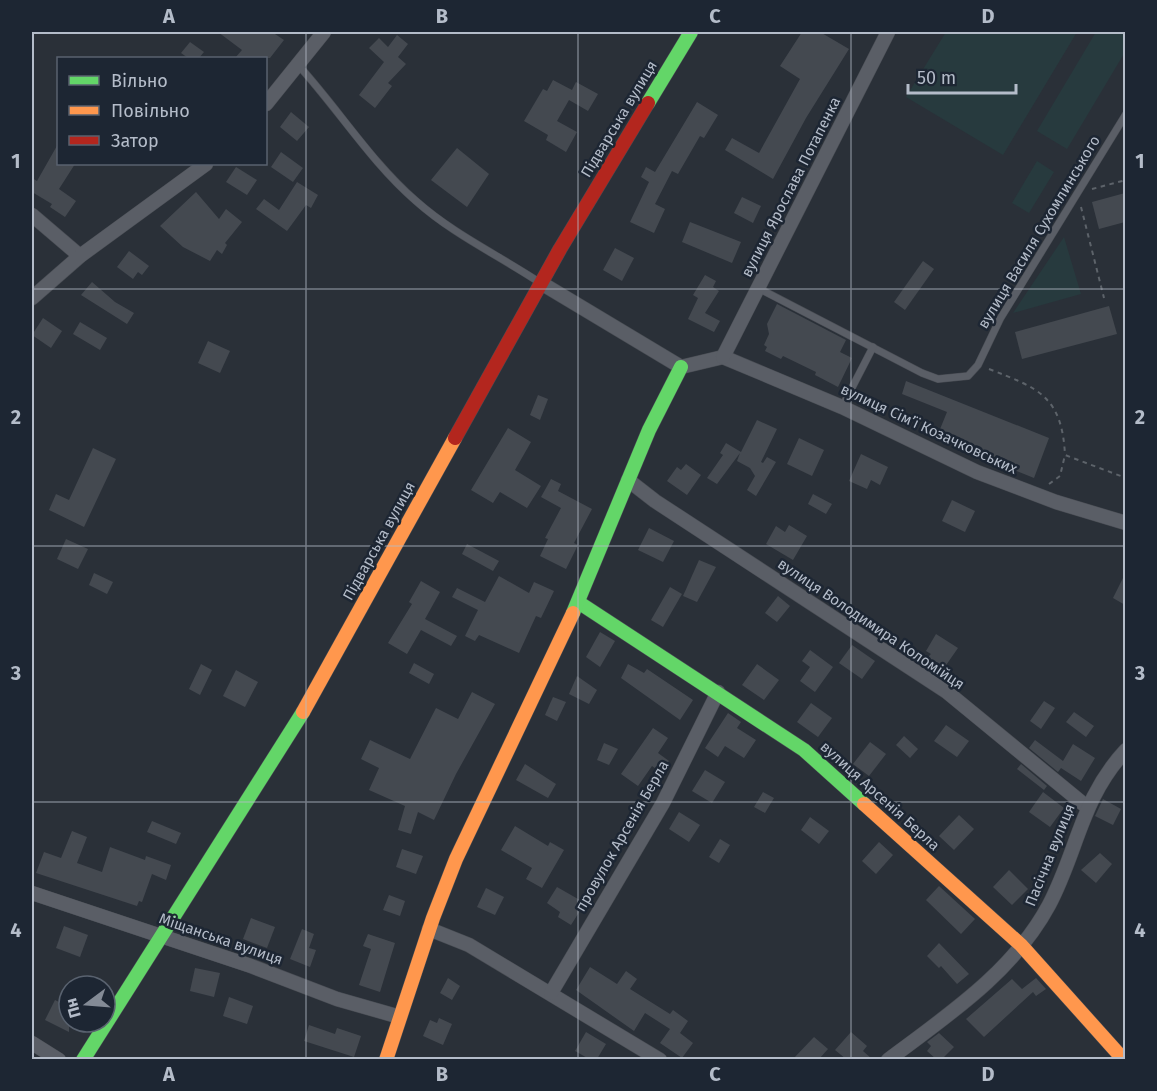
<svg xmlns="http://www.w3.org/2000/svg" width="1157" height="1091" font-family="'Fira Sans',sans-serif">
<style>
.green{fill:#273a3e}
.building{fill:#444950}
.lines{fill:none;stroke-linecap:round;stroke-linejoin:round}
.lane-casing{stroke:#484c53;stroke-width:8}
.street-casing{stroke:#484c53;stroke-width:15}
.fast-casing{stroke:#484c53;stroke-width:15}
.slow-casing{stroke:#484c53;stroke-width:15}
.jam-casing{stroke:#484c53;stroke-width:15}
.path{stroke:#5d636a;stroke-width:2;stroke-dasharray:4.5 4.5;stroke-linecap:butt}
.lane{stroke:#5a5e66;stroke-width:7}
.street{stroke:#5a5e66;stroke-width:14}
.fast{stroke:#63d668;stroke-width:14}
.slow{stroke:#ff974d;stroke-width:14}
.jam{stroke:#b3261e;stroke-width:14}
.grid{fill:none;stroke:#b4bcc9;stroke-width:1.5;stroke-opacity:0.55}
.labels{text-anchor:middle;stroke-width:5;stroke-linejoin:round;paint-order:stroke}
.street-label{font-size:15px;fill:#b4bcc9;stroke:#1d2633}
.neatline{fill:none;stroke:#b4bcc9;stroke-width:2}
.grid-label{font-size:20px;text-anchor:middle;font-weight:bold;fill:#b4bcc9}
</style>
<rect width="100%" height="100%" fill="#2a3038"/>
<g class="green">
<polygon points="946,32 1077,32 1003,155 906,97"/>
<polygon points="1096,32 1125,32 1125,52 1067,149 1037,131"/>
<polygon points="1037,161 1054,172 1029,213 1012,203"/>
<polygon points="1064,237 1081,294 1013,313"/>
</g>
<g class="building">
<polygon points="218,32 272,32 284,40 270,58 235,58 242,50"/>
<polygon points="802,32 820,32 849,49 806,118 773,179 725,150 732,138 759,153 800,79 780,66"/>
<polygon points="397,35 408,44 398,57 406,64 388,83 392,86 375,108 359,95 384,62 369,48 379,38 388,47"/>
<polygon points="190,42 204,52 199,58 188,58 181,53"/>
<polygon points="553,80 572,90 576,82 598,94 588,111 569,100 557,121 577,132 566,152 546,140 548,135 524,121 543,89 547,91"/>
<polygon points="697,102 718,115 704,138 700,136 678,174 672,171 655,204 665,209 654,233 630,222 649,182 641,177 646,167 655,172"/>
<polygon points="291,112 309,127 297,141 280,127"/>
<polygon points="58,144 58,164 75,164 59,189 76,201 65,217 50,207 52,204 32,192 32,178 37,181"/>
<polygon points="457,148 489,174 467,207 431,180"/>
<polygon points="281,152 303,168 293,182 271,167"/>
<polygon points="236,167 257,180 247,195 226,182"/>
<polygon points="297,182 318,195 311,208 306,205 287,231 256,209 264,199 279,210"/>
<polygon points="196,192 219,219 226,209 242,222 225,243 227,245 222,254 217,250 210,261 183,247 160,226"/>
<polygon points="1125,193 1125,222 1099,229 1092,202"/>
<polygon points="742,197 761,206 753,223 734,213"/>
<polygon points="690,222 741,242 732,263 682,242"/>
<polygon points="615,248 634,258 622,281 603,270"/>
<polygon points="129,251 149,266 142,275 138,272 133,279 117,267"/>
<polygon points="923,261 934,269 905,310 894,302"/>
<polygon points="705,275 716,281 713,287 719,291 705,313 720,321 714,332 688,319 698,298 693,295"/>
<polygon points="92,282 115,302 134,313 127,324 81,295"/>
<polygon points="777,304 846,340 840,352 852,358 838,387 815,375 816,372 783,356 781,359 765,351 767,347 764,345 769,334 767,324"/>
<polygon points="1109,306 1117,334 1022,359 1015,332"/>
<polygon points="43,318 62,331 51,348 32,335"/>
<polygon points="80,322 107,338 100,350 73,334"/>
<polygon points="208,341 230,351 220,373 198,363"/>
<polygon points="906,381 1049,438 1034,478 936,439 947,412 902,394"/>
<polygon points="538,395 548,399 540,420 530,415"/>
<polygon points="757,420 777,429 761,462 763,463 767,457 776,462 756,496 747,490 755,476 750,468 737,461 740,453 717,484 707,478 723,455 720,453 726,443 741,452"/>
<polygon points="508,428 531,442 515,470 541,486 527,508 500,492 493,503 471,490"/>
<polygon points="799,438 824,450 812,476 787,464"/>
<polygon points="93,448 116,459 84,527 49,510 56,494 69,500"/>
<polygon points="861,454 888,467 880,485 871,480 867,489 849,481"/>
<polygon points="686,464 701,475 687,495 667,481 677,467 681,470"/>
<polygon points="551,479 561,484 558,491 592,509 574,543 578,545 566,569 540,556 548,539 545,538 561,508 541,497"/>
<polygon points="813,494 832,504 826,514 808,504"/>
<polygon points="952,500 975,511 965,532 942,521"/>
<polygon points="789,525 807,536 793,560 766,544 776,526 785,532"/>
<polygon points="649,528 674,541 663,562 638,550"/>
<polygon points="66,539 88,549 78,569 57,559"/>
<polygon points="467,544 499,561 493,571 462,554"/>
<polygon points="699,560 716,567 697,602 683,596"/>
<polygon points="94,573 113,582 107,594 89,585"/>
<polygon points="1125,574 1125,605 1113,598"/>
<polygon points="499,576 529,593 534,582 554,591 541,618 536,616 519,653 479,635 475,641 465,636 478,610 452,597 457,588 485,602"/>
<polygon points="421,581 440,592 425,619 457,636 451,646 421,630 407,654 388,643 412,604 409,602"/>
<polygon points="670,587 682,594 663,627 651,620"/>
<polygon points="778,596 790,606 777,622 765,613"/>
<polygon points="600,632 615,641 600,667 586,657"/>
<polygon points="936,634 958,648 944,668 928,657 931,654 926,651"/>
<polygon points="852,645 875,661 862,679 839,663"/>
<polygon points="810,650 833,667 815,692 800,681 810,667 802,661"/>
<polygon points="414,663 434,674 429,684 409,673"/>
<polygon points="201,664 212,670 200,695 189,689"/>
<polygon points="628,664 644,673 647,669 693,700 680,720 621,678"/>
<polygon points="757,664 779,680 764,700 742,685"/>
<polygon points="236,670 258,682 245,707 223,696"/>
<polygon points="577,676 597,690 589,704 569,694"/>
<polygon points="472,692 495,704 456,774 434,820 418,812 411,834 398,830 405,806 369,790 379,768 361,759 370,740 410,759 436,708 458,719"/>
<polygon points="553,697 566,702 557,721 545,715"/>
<polygon points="1044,701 1055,708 1041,729 1030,721"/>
<polygon points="811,703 832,718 818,737 797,722"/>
<polygon points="1074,712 1094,726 1086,737 1066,722"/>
<polygon points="728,713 741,722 737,728 756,740 744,758 725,746 718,757 705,748"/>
<polygon points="946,725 969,741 957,757 934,741"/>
<polygon points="653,728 668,738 658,753 669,761 661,772 652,766 638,786 621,774"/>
<polygon points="904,736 918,749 910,758 896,745"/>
<polygon points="1035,740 1063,761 1073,744 1095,758 1081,781 1061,768 1058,772 1029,748"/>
<polygon points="870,742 886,754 869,776 853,764"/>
<polygon points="604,743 618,749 609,765 597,760"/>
<polygon points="525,764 556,784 548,798 516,780"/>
<polygon points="1021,764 1047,786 1044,790 1017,769"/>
<polygon points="705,770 725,782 712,803 692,791"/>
<polygon points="763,792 774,798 765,813 754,807"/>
<polygon points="1043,792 1064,808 1050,827 1029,812"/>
<polygon points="1103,799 1121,809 1113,825 1095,816"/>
<polygon points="679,812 700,825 689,842 669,829"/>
<polygon points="959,815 974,829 954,850 939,836"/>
<polygon points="810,817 829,831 819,844 801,830"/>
<polygon points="152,821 181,833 176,844 147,832"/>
<polygon points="515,826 548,846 550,842 564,850 542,888 526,879 532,868 501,850"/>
<polygon points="72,831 87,837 77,863 102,872 110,847 145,860 146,856 171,865 166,880 152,874 142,902 139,901 137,906 36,873 44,852 61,858"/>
<polygon points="720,839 730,845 719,863 709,857"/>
<polygon points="879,842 893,855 876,874 862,861"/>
<polygon points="402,849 423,856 416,874 396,867"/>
<polygon points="1100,853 1112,864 1096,883 1081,870"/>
<polygon points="1009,870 1028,889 1012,905 993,887"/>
<polygon points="939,886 975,919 961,934 926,900"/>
<polygon points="557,887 585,903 571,925 558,917 560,912 547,903"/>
<polygon points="486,888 504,897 495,915 477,907"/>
<polygon points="389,895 405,901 400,916 383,910"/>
<polygon points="251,918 275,927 267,948 243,939"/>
<polygon points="64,926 88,935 80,957 56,948"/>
<polygon points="302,929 314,934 309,948 316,950 310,967 290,959"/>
<polygon points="368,934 395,943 380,992 359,985 371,949 363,946"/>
<polygon points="939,943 969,974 957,984 941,966 939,968 927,956"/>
<polygon points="590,967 617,984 626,971 637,979 630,989 670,1014 673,1010 688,1021 680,1033 693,1043 682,1058 660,1043 670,1029 645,1013 634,1031 576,990"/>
<polygon points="195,968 220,973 214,997 190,991"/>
<polygon points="448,978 460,986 452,1000 440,993"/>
<polygon points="1036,978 1046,989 1036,996 1033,992 984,1037 966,1019 1012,979 1022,989"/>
<polygon points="229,997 253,1006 247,1024 223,1016"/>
<polygon points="55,1000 69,1007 69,1032 45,1020"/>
<polygon points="439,1018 452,1024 443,1045 423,1036 430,1020 437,1023"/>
<polygon points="309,1025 335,1034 337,1028 361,1036 354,1057 304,1041"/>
<polygon points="586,1032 606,1044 597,1059 589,1059 575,1051"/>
<polygon points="851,1032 867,1046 863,1051 872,1059 846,1059 835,1050"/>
<polygon points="939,1033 954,1047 942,1059 936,1059 927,1051 931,1046 927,1042"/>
<polygon points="814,1037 828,1049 819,1059 793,1059"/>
</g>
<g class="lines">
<defs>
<g id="lane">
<path d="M299,66C339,110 371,162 416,201C453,234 498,255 539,282"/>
<polyline points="758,288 922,373 938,379 968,376 978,365 1000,319 1126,114"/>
<polyline points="842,407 873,347"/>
</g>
<g id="street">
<polyline points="266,104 324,32"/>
<polyline points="32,215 80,256"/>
<polyline points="541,283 681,367 723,357"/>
<polyline points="32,298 80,256 206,164"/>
<polyline points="723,357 842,407 977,472 1056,502 1126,523"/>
<polyline points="723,357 888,32"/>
<polyline points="628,480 655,501 947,692 1087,807"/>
<polyline points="32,893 251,966 337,999 400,1017"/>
<polyline points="429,929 469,945 660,1060"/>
<polyline points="551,993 663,803 718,692"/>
<polyline points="32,1043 59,1060"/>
<path d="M888,1060C948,1015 1013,972 1049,905C1078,850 1081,798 1126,750"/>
</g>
<g id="fast">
<polyline points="648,103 691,32"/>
<polyline points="578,602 804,750 864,804"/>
<polyline points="573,613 649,430 681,367"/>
<polyline points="83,1060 303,712"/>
</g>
<g id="slow">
<polyline points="303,712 455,438"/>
<polyline points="864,804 1021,945 1124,1060"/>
<polyline points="386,1060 433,918 456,859 573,613"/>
</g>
<polyline id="jam" points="455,438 560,249 648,103"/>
</defs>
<use href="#lane" class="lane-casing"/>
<use href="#street" class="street-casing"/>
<use href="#fast" class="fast-casing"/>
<use href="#slow" class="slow-casing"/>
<use href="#jam" class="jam-casing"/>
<g class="path">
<polyline points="1092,189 1126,180"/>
<polyline points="1081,207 1104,298"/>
<path d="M989,369C1038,388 1062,396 1065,455"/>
<polyline points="1049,484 1060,476 1065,455 1126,478"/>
</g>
<use href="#lane" class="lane"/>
<use href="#street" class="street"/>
<use href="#fast" class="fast"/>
<use href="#slow" class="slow"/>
<use href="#jam" class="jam"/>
</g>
<path class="grid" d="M306,32V1060M578,32V1060M851,32V1060M32,289H1126M32,546H1126M32,802H1126"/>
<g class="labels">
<g class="street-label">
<text transform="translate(619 119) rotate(-59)" y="5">Підварська вулиця</text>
<text transform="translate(791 187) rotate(-63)" y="5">вулиця Ярослава Потапенка</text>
<text transform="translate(1039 232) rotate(-59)" y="5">вулиця Василя Сухомлинського</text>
<text transform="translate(929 429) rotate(25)" y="5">вулиця Сімʼї Козачковських</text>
<text transform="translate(379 541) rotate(-61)" y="5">Підварська вулиця</text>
<text transform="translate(871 624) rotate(34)" y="5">вулиця Володимира Коломійця</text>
<text transform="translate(880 796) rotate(42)" y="5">вулиця Арсенія Берла</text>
<text transform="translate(622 836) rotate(-60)" y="5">провулок Арсенія Берла</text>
<text transform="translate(1050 855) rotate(-68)" y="5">Пасічна вулиця</text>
<text transform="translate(221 939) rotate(19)" y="5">Міщанська вулиця</text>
</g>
</g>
<rect width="1157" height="1091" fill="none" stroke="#1d2633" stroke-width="66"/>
<rect x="57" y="57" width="210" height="108" fill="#1d2633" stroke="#59626f" stroke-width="1.5"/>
<rect x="69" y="76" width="30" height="9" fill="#63d668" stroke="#59626f" stroke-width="1.5"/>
<text x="111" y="87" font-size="18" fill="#b4bcc9">Вільно</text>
<rect x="69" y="106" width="30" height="9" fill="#ff974d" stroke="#59626f" stroke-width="1.5"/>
<text x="111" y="117" font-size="18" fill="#b4bcc9">Повільно</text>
<rect x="69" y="136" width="30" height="9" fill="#b3261e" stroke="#59626f" stroke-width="1.5"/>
<text x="111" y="147" font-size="18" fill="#b4bcc9">Затор</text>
<g transform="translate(87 1004) rotate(254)"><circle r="28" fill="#1d2633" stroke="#59626f" stroke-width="1.5"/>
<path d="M0-4.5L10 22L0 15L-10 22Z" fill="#848b96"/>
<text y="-9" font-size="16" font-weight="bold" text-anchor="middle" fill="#b4bcc9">Пн</text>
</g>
<path d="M908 84v9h108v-9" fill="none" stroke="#b4bcc9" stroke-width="3"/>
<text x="917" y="84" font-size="18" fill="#b4bcc9" stroke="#1d2633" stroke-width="4.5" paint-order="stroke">50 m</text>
<rect x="33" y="33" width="1091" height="1025" class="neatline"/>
<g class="grid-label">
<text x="169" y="23">A</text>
<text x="442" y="23">B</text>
<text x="715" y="23">C</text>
<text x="988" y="23">D</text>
<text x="16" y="168">1</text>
<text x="1140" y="168">1</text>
<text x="16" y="424">2</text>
<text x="1140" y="424">2</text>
<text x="16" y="680">3</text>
<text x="1140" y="680">3</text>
<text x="16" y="937">4</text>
<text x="1140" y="937">4</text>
<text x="169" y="1081">A</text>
<text x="442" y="1081">B</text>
<text x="715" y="1081">C</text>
<text x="988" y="1081">D</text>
</g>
</svg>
